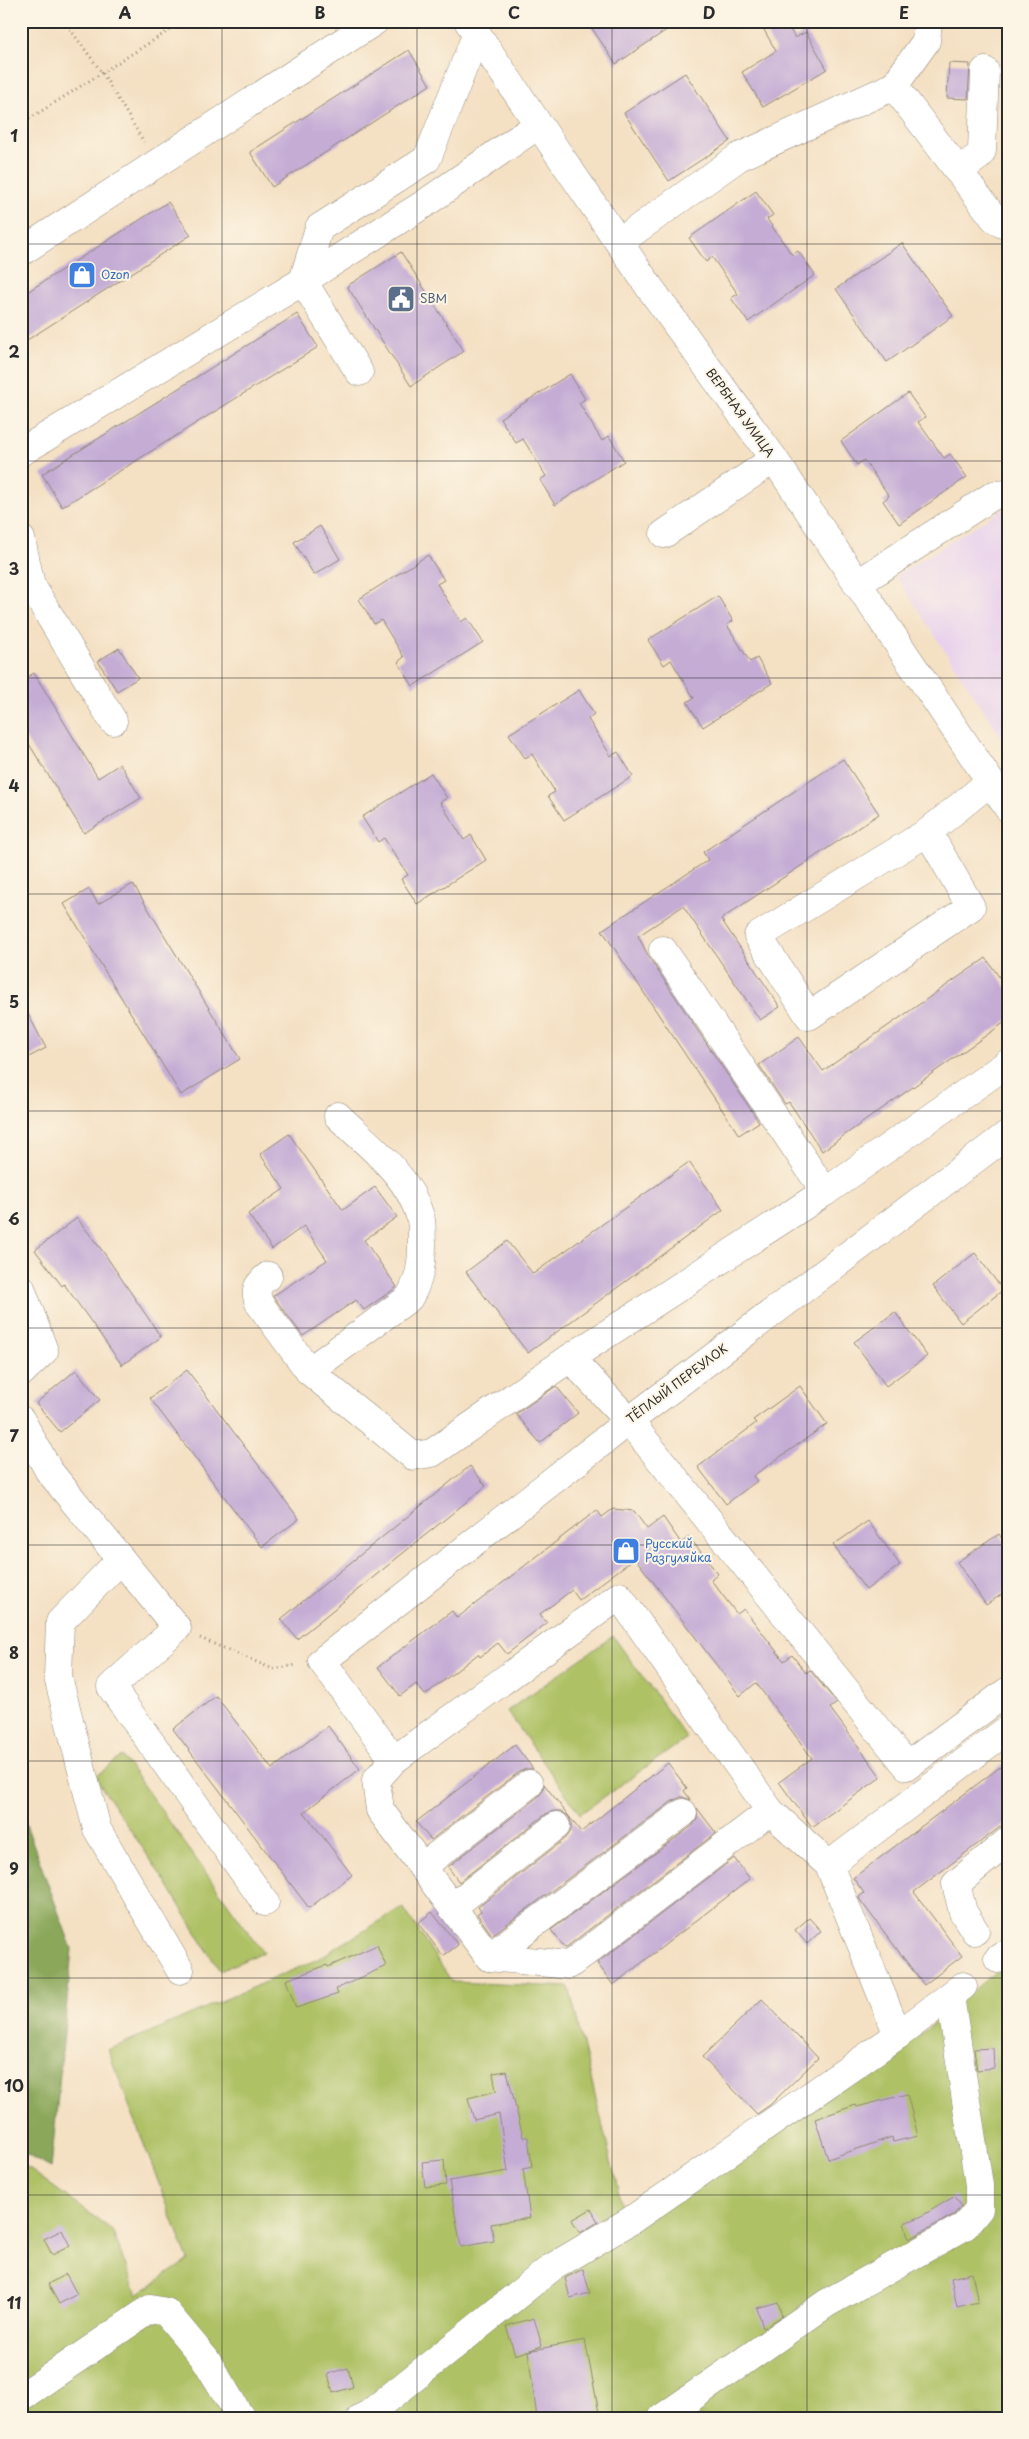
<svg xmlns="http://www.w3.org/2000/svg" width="1029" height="2439" font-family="'Playpen Sans',sans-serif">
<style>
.built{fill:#e9d2ed}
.green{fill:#aec165;stroke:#6c7648}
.forest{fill:#8aa75a;stroke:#5a6942}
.building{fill:#c4acd5}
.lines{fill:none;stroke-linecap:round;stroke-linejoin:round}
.minor-casing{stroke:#908677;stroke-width:29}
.path{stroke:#908677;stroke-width:3;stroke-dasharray:1 4;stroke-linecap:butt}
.minor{stroke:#fff;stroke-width:28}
.grid{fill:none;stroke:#2b2b2b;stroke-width:1;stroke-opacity:0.55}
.labels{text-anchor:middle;stroke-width:4;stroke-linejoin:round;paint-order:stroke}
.shop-label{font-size:12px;fill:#366cbe;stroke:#fcf5e5;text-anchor:start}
.service-label{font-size:12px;fill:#4e5e75;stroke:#fcf5e5;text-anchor:start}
.street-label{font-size:12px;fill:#2b2b2b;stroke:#fcf5e5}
.neatline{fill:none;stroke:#2b2b2b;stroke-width:2}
.grid-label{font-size:16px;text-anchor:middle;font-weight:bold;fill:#2b2b2b}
</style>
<rect width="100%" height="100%" fill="#fcf5e5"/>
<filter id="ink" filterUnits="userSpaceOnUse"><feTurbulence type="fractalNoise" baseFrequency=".02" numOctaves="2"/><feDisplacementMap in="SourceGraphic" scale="10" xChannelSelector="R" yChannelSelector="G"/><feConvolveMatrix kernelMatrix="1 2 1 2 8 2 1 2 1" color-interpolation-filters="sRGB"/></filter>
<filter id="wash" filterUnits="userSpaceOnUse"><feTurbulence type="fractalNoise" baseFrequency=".0096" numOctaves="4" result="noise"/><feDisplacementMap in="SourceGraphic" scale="20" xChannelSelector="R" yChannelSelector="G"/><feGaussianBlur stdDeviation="1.12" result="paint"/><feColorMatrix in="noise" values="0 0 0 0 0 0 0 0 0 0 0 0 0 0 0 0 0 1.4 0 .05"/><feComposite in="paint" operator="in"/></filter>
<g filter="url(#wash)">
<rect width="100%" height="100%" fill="#f4e0c3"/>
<polygon class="built" points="1008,509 1008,748 896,576 1001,510"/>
<g class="green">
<polygon points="613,1636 687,1738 580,1814 507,1711"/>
<polygon points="122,1756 263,1952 220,1971 162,1877 95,1777"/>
<polygon points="403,1907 452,1982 569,1987 628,2231 926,2030 1008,1961 1008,2418 21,2418 21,2163 112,2230 137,2295 188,2260 108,2050 316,1960"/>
</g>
<polygon class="forest" points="21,1811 72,1949 51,2168 21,2152"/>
<g id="blocks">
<g class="building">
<polygon points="587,21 680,21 616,64"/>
<polygon points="779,21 785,21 795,38 806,32 827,69 763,107 742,72 776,51 764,30"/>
<polygon points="409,50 430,85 272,187 250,152"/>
<polygon points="949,63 970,64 968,99 947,98"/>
<polygon points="685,73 730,141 669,181 624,113"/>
<polygon points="756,191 773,215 767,219 792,255 798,251 815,275 748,322 731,298 738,294 712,257 706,262 689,238"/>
<polygon points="168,202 191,235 21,344 21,296"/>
<polygon points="902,243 953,316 887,362 836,289"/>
<polygon points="401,252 464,351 411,386 347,286"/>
<polygon points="297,314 318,347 62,507 42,474"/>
<polygon points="570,374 585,399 579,403 602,441 609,436 624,461 555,505 540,480 546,476 523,439 516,443 500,418"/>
<polygon points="908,393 925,417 918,422 944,458 950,454 967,477 899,524 883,501 889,496 864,460 857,465 841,441"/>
<polygon points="320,526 340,559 314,575 294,542"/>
<polygon points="428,555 444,580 437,584 461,622 467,618 483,642 413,686 398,662 404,657 381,620 374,624 359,599"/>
<polygon points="718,596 733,621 727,625 750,662 757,658 772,683 703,727 687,702 694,698 671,660 664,665 648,640"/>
<polygon points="119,648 138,678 117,691 98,661"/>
<polygon points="34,673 98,778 120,764 141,798 84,833 21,731 21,681"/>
<polygon points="579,690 594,714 588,719 611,756 618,752 633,776 564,820 548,796 555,792 532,754 525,758 509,734"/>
<polygon points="843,759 879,814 721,919 780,1007 760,1020 683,906 638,936 650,959 759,1122 739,1135 602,930 708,860 703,852"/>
<polygon points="431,773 447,798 440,802 464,840 471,835 486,860 417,904 401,879 408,875 384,838 378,842 362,817"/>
<polygon points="133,884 240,1059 181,1095 64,904 89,889 98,904"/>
<polygon points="986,958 1008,990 1008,1020 822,1151 789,1102 785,1104 759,1065 799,1037 823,1071"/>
<polygon points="21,1001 46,1048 21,1061"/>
<polygon points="289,1134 343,1210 375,1187 397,1217 364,1240 397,1287 364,1310 356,1300 303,1336 273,1296 327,1260 304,1226 272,1249 248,1214 284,1189 260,1154"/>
<polygon points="689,1162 723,1210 528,1353 466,1272 507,1241 533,1274"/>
<polygon points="77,1218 104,1253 161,1337 122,1365 64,1284 62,1286 35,1250"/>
<polygon points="975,1253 1003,1290 961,1323 933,1286"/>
<polygon points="895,1312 927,1356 886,1386 854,1342"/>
<polygon points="76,1370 100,1400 60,1432 36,1403"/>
<polygon points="187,1370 299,1519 262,1547 150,1398"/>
<polygon points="556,1386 578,1413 540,1443 516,1414"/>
<polygon points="800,1386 827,1424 753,1476 757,1481 726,1504 698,1467 756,1423 753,1420"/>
<polygon points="470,1466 486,1486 297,1639 281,1619"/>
<polygon points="613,1509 634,1511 647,1529 663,1517 681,1543 689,1537 718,1574 711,1580 737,1614 744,1609 784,1661 792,1655 806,1673 810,1670 837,1703 830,1708 881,1777 812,1827 779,1782 812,1758 756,1683 740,1696 635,1558 579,1600 572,1590 540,1614 547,1623 507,1654 498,1643 480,1657 478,1654 425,1695 416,1684 400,1696 378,1667 452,1611 457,1618 597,1510 602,1517"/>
<polygon points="868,1521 900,1565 866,1590 833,1545"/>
<polygon points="999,1534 1008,1548 1008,1590 986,1605 957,1562"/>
<polygon points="216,1696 272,1769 328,1726 360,1769 304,1812 352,1875 309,1908 173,1729"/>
<polygon points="515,1745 533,1769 526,1769 519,1772 431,1840 416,1822"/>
<polygon points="1008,1761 1008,1821 914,1892 962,1956 924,1985 860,1900 859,1897 864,1893 853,1878"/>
<polygon points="668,1763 687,1788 684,1791 691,1800 682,1797 674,1800 492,1935 477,1914 481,1911 478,1907 566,1838 571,1831 571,1823 569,1817 561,1811 553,1811 546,1814 459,1882 448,1867 539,1796 543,1790 544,1784 581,1832"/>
<polygon points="697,1808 716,1833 565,1948 551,1930 692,1826 697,1819"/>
<polygon points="734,1858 750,1879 613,1985 597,1963"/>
<polygon points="432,1912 458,1945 443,1956 418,1923"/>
<polygon points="809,1918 821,1931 807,1944 795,1930"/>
<polygon points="377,1945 386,1966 336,1989 338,1994 296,2008 286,1980 327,1965 328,1967"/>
<polygon points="762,1999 818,2058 770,2105 757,2114 702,2057"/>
<polygon points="993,2048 994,2068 977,2070 974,2049"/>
<polygon points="507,2071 523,2137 528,2137 532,2167 523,2169 530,2218 491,2224 494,2241 461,2247 449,2181 508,2171 499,2114 474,2120 468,2098 496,2091 493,2073"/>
<polygon points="907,2094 918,2136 893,2142 892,2137 828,2159 815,2119 856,2105 857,2107"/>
<polygon points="444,2160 446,2185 425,2187 422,2162"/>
<polygon points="955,2196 961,2206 955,2214 909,2239 904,2223 920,2217"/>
<polygon points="591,2209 598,2222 580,2233 572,2220"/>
<polygon points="62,2230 70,2246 52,2255 44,2239"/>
<polygon points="583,2269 590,2293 570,2298 565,2278"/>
<polygon points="972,2273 978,2302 957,2307 951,2278"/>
<polygon points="66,2274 77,2294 59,2304 48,2284"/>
<polygon points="778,2302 782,2316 763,2328 757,2308"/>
<polygon points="534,2318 542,2346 515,2355 506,2326"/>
<polygon points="585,2340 600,2418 537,2418 528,2351"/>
<polygon points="348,2368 353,2387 333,2393 328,2374"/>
</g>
</g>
</g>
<g filter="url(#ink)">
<use href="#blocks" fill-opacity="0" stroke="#908677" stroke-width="1"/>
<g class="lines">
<defs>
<g id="minor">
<polyline points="468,21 650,288 774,459 1008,808"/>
<polyline points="894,86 926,41 928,21"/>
<polyline points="958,171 979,156 982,151 985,71"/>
<polyline points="619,242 739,157 894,86 994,218 1003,224 1008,222"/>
<polyline points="21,252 375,21"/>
<polyline points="359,372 303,281 424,204 538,125"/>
<polyline points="21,452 303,281 319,228 427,159 477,33"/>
<polyline points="664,534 774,459"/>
<polyline points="21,539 31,585 113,721"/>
<polyline points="857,584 994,495 1008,494"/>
<polyline points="928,832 971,907 809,1016 758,936 928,832 990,782"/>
<polyline points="663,950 825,1192"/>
<path d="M338,1116C368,1145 408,1174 420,1216C423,1224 421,1234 422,1243C422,1264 420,1279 409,1298L309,1371L413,1456L432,1453L570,1358L825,1192L1008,1063"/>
<path d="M268,1276C257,1285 254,1290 259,1303L309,1371"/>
<polyline points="21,1288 44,1351 21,1373"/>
<polyline points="570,1358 629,1421 907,1766 1008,1691"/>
<polyline points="21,1420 49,1471 177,1628 111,1687 265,1902"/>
<polyline points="121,1559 60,1622 58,1677 97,1829 180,1970"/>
<polyline points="394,1760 619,1596 770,1811 569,1965 489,1957 380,1810 376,1780 394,1760 322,1661 629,1421 1008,1134"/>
<polyline points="770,1811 829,1865 898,2035"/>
<polyline points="829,1865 1008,1729"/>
<polyline points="422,1867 529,1784"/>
<polyline points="452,1907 556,1826"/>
<polyline points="975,1931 963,1912 956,1884 1008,1841"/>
<polyline points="489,1957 683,1813"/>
<polyline points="998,1959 1008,1952"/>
<polyline points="21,2397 150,2309 166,2312 206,2360 241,2418"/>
<polyline points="361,2418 369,2414 551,2268 630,2221 898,2035 963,1986"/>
<polyline points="662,2418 827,2303 965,2226 979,2209 979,2185 950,1996"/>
</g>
</defs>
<use href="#minor" class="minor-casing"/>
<g class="path">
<polyline points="64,21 103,74 144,142"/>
<polyline points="21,124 184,21"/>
<polyline points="200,1638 273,1669 297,1665"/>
</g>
<use href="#minor" class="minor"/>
</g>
</g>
<path class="grid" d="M222,21V2418M417,21V2418M612,21V2418M807,21V2418M21,244H1008M21,461H1008M21,678H1008M21,894H1008M21,1111H1008M21,1328H1008M21,1545H1008M21,1761H1008M21,1978H1008M21,2195H1008"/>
<defs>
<symbol id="shop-square" viewBox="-11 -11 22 22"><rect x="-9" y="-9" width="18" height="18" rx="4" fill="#3f7fe0" stroke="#fcf5e5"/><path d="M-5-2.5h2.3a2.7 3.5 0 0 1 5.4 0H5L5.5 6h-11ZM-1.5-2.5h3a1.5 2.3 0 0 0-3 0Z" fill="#fff"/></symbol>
<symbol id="civic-square" viewBox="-11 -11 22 22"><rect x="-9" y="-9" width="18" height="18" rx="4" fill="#5c6f8a" stroke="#fcf5e5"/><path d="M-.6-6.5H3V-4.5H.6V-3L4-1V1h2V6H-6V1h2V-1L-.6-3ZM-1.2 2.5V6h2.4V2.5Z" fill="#fff"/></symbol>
</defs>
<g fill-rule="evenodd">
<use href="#shop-square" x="66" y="259" width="32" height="32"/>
<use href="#civic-square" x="385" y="283" width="32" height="32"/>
<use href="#shop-square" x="610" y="1535" width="32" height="32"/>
</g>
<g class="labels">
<g class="shop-label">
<text x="101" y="279">Ozon</text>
<text x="645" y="1548">Русский<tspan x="645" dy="14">Разгуляйка</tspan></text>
</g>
<g class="service-label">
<text x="420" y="303">SBM</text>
</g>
<g class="street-label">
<text transform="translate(740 413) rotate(54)" y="4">ВЕРБНАЯ УЛИЦА</text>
<text transform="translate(677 1384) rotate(-37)" y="4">ТЁПЛЫЙ ПЕРЕУЛОК</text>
</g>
</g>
<rect width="1029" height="2439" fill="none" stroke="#fcf5e5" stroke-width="55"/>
<rect x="28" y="28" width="974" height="2384" class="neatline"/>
<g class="grid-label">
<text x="125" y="19">A</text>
<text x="320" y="19">B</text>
<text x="514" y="19">C</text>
<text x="709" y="19">D</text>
<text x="904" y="19">E</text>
<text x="14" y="142">1</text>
<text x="14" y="358">2</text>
<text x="14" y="575">3</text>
<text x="14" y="792">4</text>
<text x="14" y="1008">5</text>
<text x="14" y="1225">6</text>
<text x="14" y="1442">7</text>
<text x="14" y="1659">8</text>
<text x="14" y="1875">9</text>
<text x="14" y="2092">10</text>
<text x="14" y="2309">11</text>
</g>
</svg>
